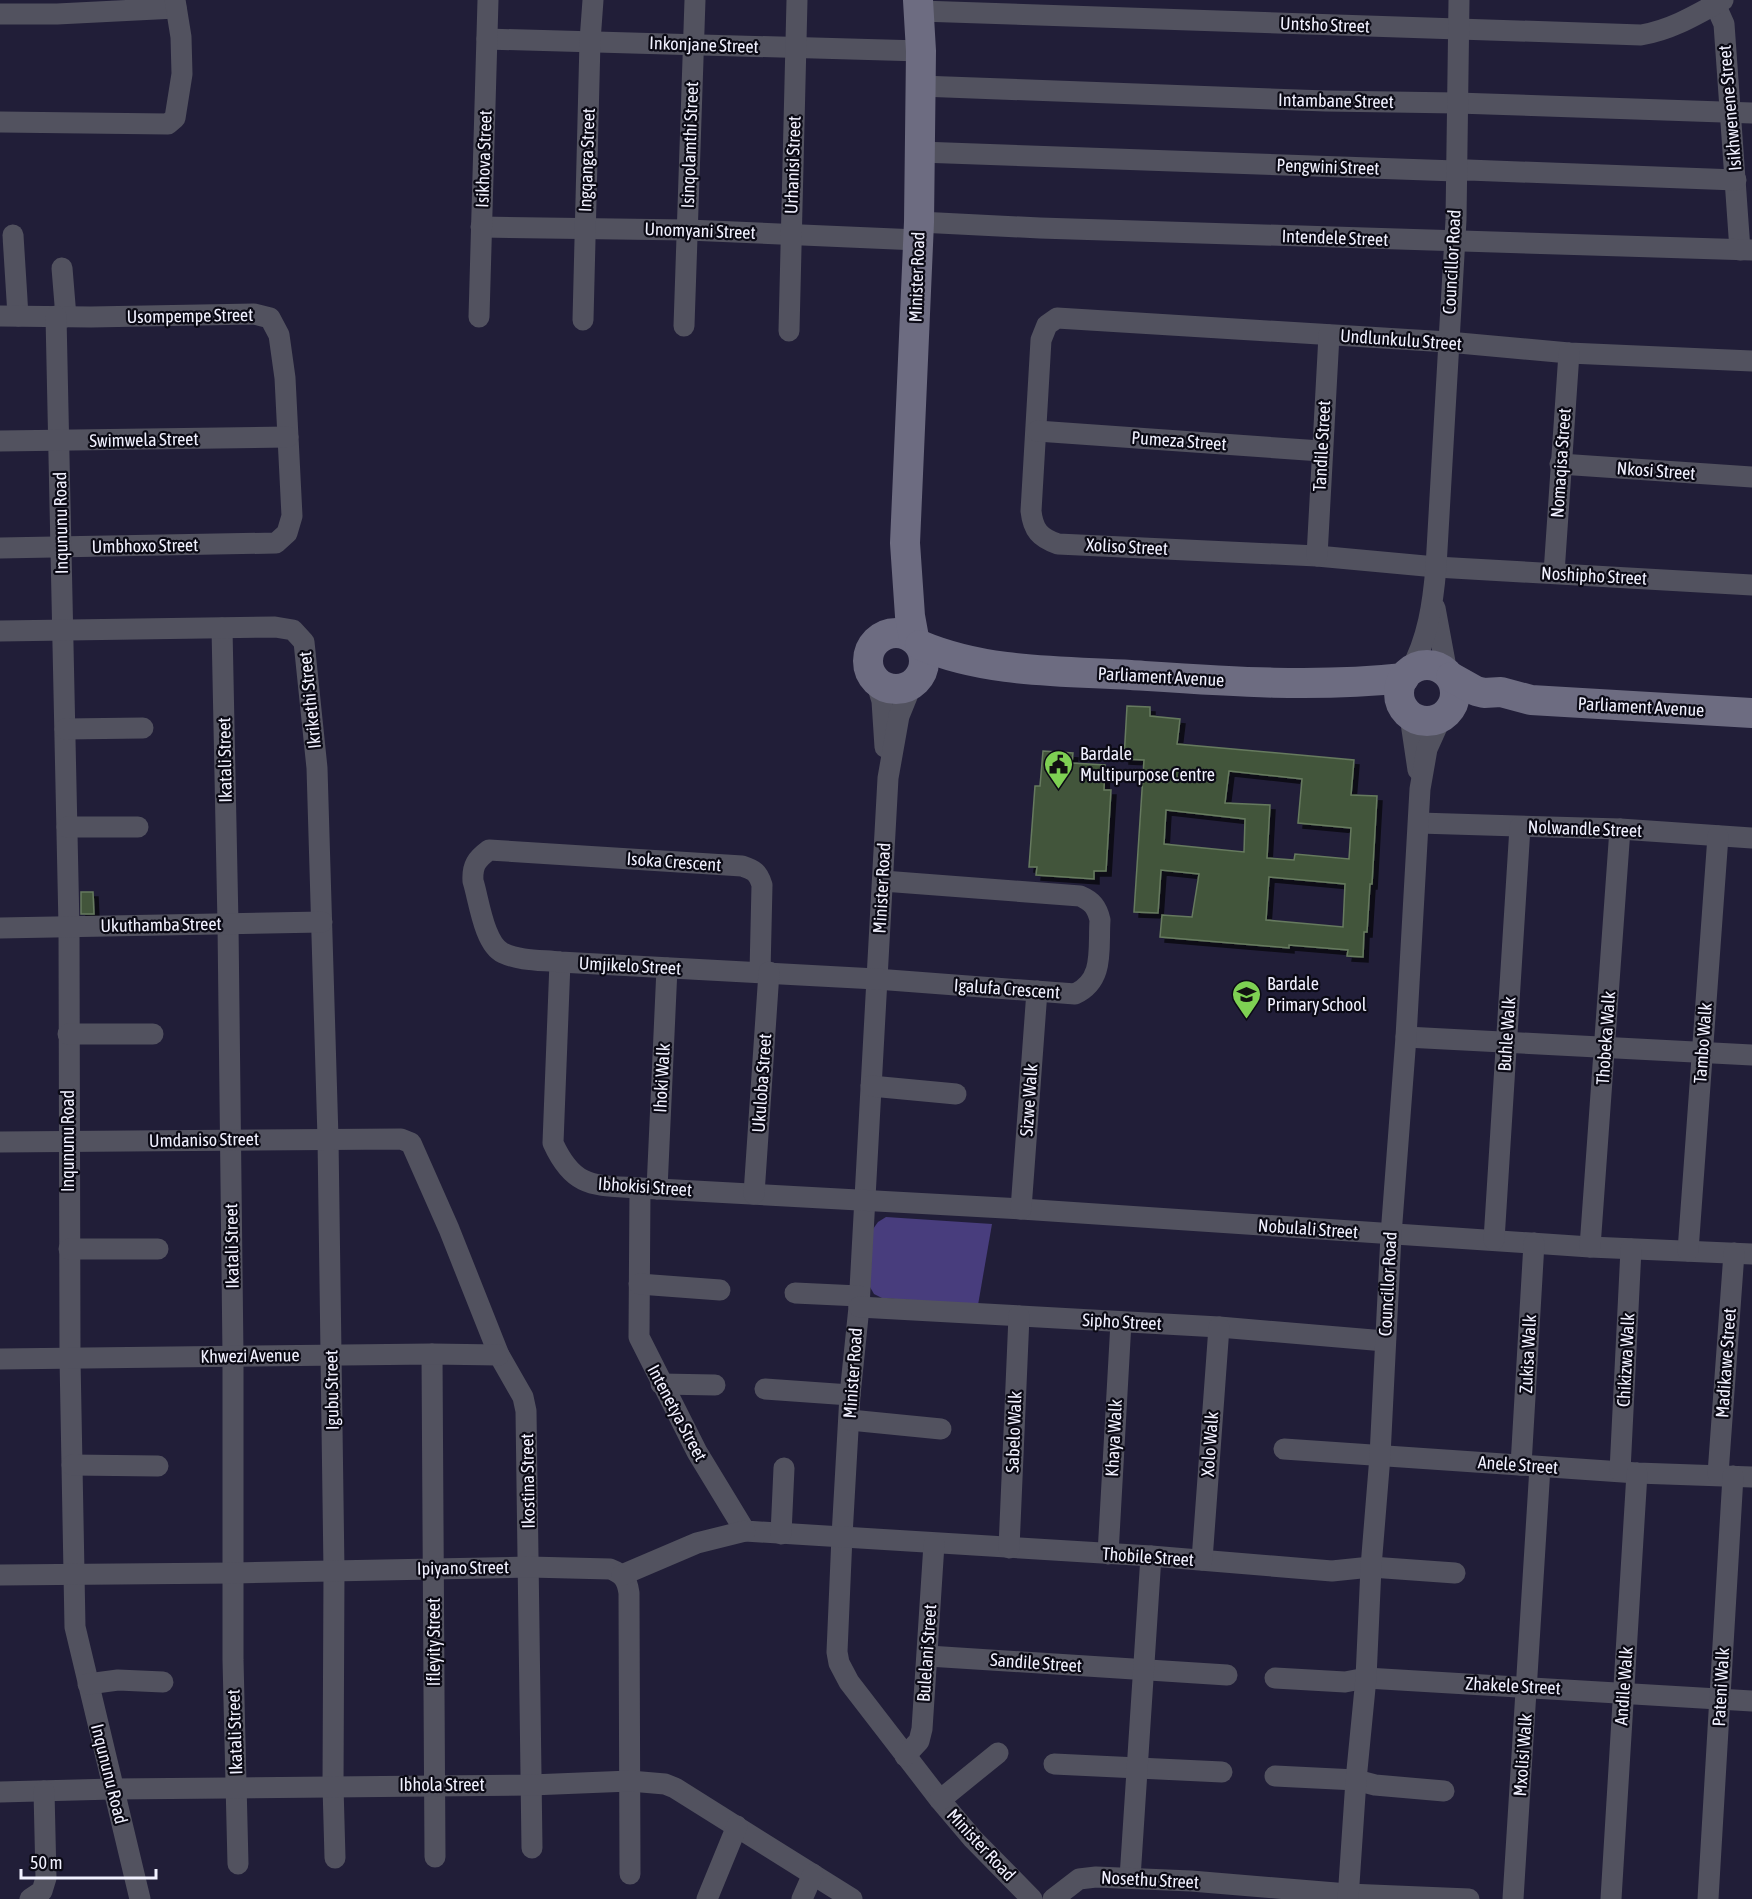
<svg xmlns="http://www.w3.org/2000/svg" width="1752" height="1899" font-family="'Asap Condensed',sans-serif">
<style>
.green{fill:#483d7d}
.building{fill:#43553b;stroke:#667a5e;stroke-width:1.5;fill-rule:evenodd;filter:url(#shadow)}
.lines{fill:none;stroke-linecap:round;stroke-linejoin:round}
.street{stroke:#52525f;stroke-width:21}
.secondary{stroke:#6d6c81;stroke-width:30}
.labels{text-anchor:middle;stroke-width:4.5;stroke-linejoin:round;paint-order:stroke}
.street-label{font-size:18px;fill:#f1f1ff;stroke:#0b0a15}
.poi-label{font-size:18px;fill:#f1f1ff;stroke:#0b0a15;text-anchor:start}
</style>
<defs>
<filter id="shadow"><feDropShadow dx="5" dy="5" stdDeviation="0" flood-color="#0009"/></filter>
</defs>
<rect width="100%" height="100%" fill="#211e38"/>
<polygon class="green" points="886,1217 992,1224 978,1305 882,1298 874,1294 870,1287 873,1229 878,1222"/>
<g class="building">
<path d="M1127,706L1150,707V716L1180,719L1177,744L1354,760L1351,795L1377,796L1372,884H1370L1367,932H1364L1363,957L1347,956L1348,950L1289,945V948L1160,937L1162,915L1192,917L1199,874L1161,870L1158,913L1134,912L1144,760L1124,759ZM1229,771L1302,779L1298,823L1351,828L1349,859L1295,854L1294,860L1267,858L1270,805L1225,803ZM1166,810L1245,819L1244,852L1164,844ZM1269,877L1345,884L1343,927L1266,920Z"/>
<polygon points="1043,751 1073,753 1072,763 1105,765 1104,790 1111,790 1106,871 1094,871 1094,879 1036,875 1037,867 1029,867 1035,786 1040,786"/>
<polygon points="81,892 93,892 94,914 81,914"/>
</g>
<g class="lines">
<g class="street">
<polyline points="1715,4 1724,24 1740,250"/>
<path d="M920,11L1641,35C1671,30 1696,15 1723,0"/>
<polyline points="0,14 57,14 176,8"/>
<polyline points="487,39 921,51"/>
<polyline points="920,86 1326,101 1457,103 1752,113"/>
<polyline points="0,122 168,124 175,118 182,74 181,37 175,0"/>
<polyline points="920,152 1456,171 1468,170 1736,180"/>
<polyline points="919,222 1040,228 1752,250"/>
<polyline points="481,227 688,230 918,240"/>
<polyline points="13,235 18,316"/>
<polyline points="62,268 66,317"/>
<polyline points="0,316 91,317 254,314 270,318 279,335 285,378 292,516 287,533 276,543 0,548"/>
<polyline points="56,316 69,927 70,1358 75,1627 140,1899"/>
<polyline points="479,317 488,0"/>
<polyline points="583,320 590,41 593,0"/>
<polyline points="684,326 695,0"/>
<polyline points="789,331 797,0"/>
<path d="M1752,361L1569,353L1448,342L1057,318L1047,325L1041,340L1031,511C1033,530 1040,538 1058,544L1317,556L1436,567L1752,585"/>
<polyline points="1037,431 1321,451"/>
<polyline points="0,441 288,437"/>
<polyline points="1560,464 1752,477"/>
<polyline points="1317,556 1329,335"/>
<polyline points="1554,573 1569,353"/>
<polyline points="1435,608 1447,673"/>
<polyline points="222,628 228,924 233,1356 233,1660 238,1864"/>
<polyline points="0,631 275,627 293,630 304,642 317,768 328,1138 334,1571 333,1786 335,1858"/>
<path d="M1410,671C1428,639 1433,603 1436,567L1456,220L1459,0"/>
<polyline points="876,681 882,701 885,747"/>
<polyline points="912,684 899,716 888,778 859,1307 850,1395 842,1536 837,1652 839,1663 849,1682 940,1800 973,1839 1032,1899"/>
<polyline points="1410,716 1418,770"/>
<polyline points="65,729 143,728"/>
<polyline points="1419,823 1620,829 1752,838"/>
<polyline points="67,827 138,827"/>
<polyline points="0,928 322,922"/>
<path d="M560,962L553,1143C574,1189 594,1185 640,1188L1021,1209L1590,1247L1752,1254"/>
<path d="M760,972L762,885C758,872 754,870 742,866L489,850C477,859 472,865 473,881C479,900 484,944 503,953C520,961 542,960 560,962L876,979L1075,994C1105,980 1098,949 1100,920C1097,907 1092,901 1080,896L883,881"/>
<polyline points="68,1034 153,1034"/>
<polyline points="1406,1037 1752,1055"/>
<polyline points="871,1086 956,1094"/>
<polyline points="0,1142 401,1139 411,1143 449,1229 499,1355 523,1397 526,1411 532,1848"/>
<polyline points="640,1188 639,1337 697,1452 745,1531 1151,1556 1332,1571 1371,1567 1455,1573"/>
<polyline points="657,1189 667,968"/>
<polyline points="754,1194 769,972"/>
<polyline points="1021,1209 1037,991"/>
<polyline points="1494,1240 1520,827"/>
<polyline points="1590,1247 1620,829"/>
<polyline points="69,1249 158,1249"/>
<polyline points="1688,1251 1718,836"/>
<polyline points="639,1284 720,1290"/>
<polyline points="795,1293 859,1296"/>
<polyline points="859,1307 1219,1327 1385,1341"/>
<polyline points="432,1354 435,1857"/>
<polyline points="0,1359 432,1354 499,1355"/>
<polyline points="661,1384 715,1385"/>
<polyline points="765,1389 850,1395"/>
<polyline points="850,1420 941,1429"/>
<polyline points="1284,1449 1637,1473 1752,1477"/>
<polyline points="72,1465 158,1466"/>
<polyline points="1521,1465 1534,1243"/>
<polyline points="1620,1471 1631,1249"/>
<polyline points="1718,1474 1734,1253"/>
<polyline points="781,1534 784,1468"/>
<polyline points="1009,1548 1019,1316"/>
<polyline points="1108,1554 1121,1322"/>
<polyline points="1202,1560 1219,1327"/>
<path d="M0,1575L234,1573L529,1567L610,1569C623,1574 627,1579 629,1593L630,1874"/>
<polyline points="622,1575 697,1543 745,1531"/>
<polyline points="928,1656 1227,1675"/>
<polyline points="1275,1678 1345,1682 1366,1678 1752,1701"/>
<polyline points="88,1684 118,1680 163,1682"/>
<polyline points="905,1756 919,1741 922,1729 934,1544"/>
<polyline points="1054,1764 1222,1772"/>
<polyline points="1275,1776 1356,1780 1375,1785 1444,1791"/>
<polyline points="0,1792 113,1789 531,1785 630,1781 665,1784 675,1788 852,1899"/>
<polyline points="940,1800 998,1753"/>
<polyline points="1130,1878 1151,1556"/>
<polyline points="30,1899 42,1891 46,1878 44,1791"/>
<polyline points="707,1899 737,1826"/>
<polyline points="802,1899 813,1874"/>
<polyline points="1053,1899 1079,1879 1096,1877 1191,1881 1348,1894 1469,1899"/>
<polyline points="1348,1899 1356,1780 1366,1678 1371,1567 1380,1456 1391,1235 1406,1037 1420,789 1427,749 1441,718"/>
<polyline points="1513,1899 1540,1467"/>
<polyline points="1611,1899 1637,1473"/>
<polyline points="1708,1899 1733,1476"/>
</g>
<g class="secondary">
<circle cx="896" cy="661" r="28"/>
<polyline points="914,638 910,616 905,543 919,222 921,51 918,0"/>
<path d="M920,645C986,673 1060,671 1131,675C1221,681 1313,688 1404,678"/>
<circle cx="1427" cy="693" r="28"/>
<polyline points="1451,677 1476,691 1484,693 1501,692 1531,700 1752,713"/>
</g>
</g>
<defs>
<symbol id="civic-pin" viewBox="-11 -11 22 30"><path d="M0 17L-7.5 6A9.5 9.5 0 1 1 7.5 6Z" fill="#7ed053" stroke="#0b0a15"/><path d="M-.6-6.5H3V-4.5H.6V-3L4-1V1h2V6H-6V1h2V-1L-.6-3ZM-1.2 2.5V6h2.4V2.5Z" fill="#111"/></symbol>
<symbol id="school-pin" viewBox="-11 -11 22 30"><path d="M0 17L-7.5 6A9.5 9.5 0 1 1 7.5 6Z" fill="#7ed053" stroke="#0b0a15"/><path d="M0-5L7-2L0 1L-7-2ZM-4 1L0 2.5L4 1V4Q0 6-4 4Z" fill="#111"/></symbol>
</defs>
<g fill-rule="evenodd">
<use href="#civic-pin" x="1042" y="748" width="33" height="45"/>
<use href="#school-pin" x="1230" y="978" width="33" height="45"/>
</g>
<g class="labels">
<g class="street-label">
<text transform="translate(1325 25) rotate(2)" y="6">Untsho Street</text>
<text transform="translate(704 45) rotate(2)" y="6">Inkonjane Street</text>
<text transform="translate(1336 101) rotate(1)" y="6">Intambane Street</text>
<text transform="translate(1730 108) rotate(-95)" y="6">Isikhwenene Street</text>
<text transform="translate(690 145) rotate(-88)" y="6">Isinqolamthi Street</text>
<text transform="translate(484 159) rotate(-88)" y="6">Isikhova Street</text>
<text transform="translate(587 160) rotate(-88)" y="6">Ingqanga Street</text>
<text transform="translate(793 165) rotate(-88)" y="6">Urhanisi Street</text>
<text transform="translate(1328 167) rotate(2)" y="6">Pengwini Street</text>
<text transform="translate(700 231) rotate(2)" y="6">Unomyani Street</text>
<text transform="translate(1335 238) rotate(2)" y="6">Intendele Street</text>
<text transform="translate(1452 262) rotate(-87)" y="6">Councillor Road</text>
<text transform="translate(917 277) rotate(-88)" y="6">Minister Road</text>
<text transform="translate(190 316) rotate(-1)" y="6">Usompempe Street</text>
<text transform="translate(1401 340) rotate(4)" y="6">Undlunkulu Street</text>
<text transform="translate(144 440) rotate(-1)" y="6">Swimwela Street</text>
<text transform="translate(1179 441) rotate(4)" y="6">Pumeza Street</text>
<text transform="translate(1322 446) rotate(-87)" y="6">Tandile Street</text>
<text transform="translate(1561 463) rotate(-86)" y="6">Nomaqisa Street</text>
<text transform="translate(1656 471) rotate(4)" y="6">Nkosi Street</text>
<text transform="translate(61 523) rotate(-91)" y="6">Inqununu Road</text>
<text transform="translate(145 546) rotate(-1)" y="6">Umbhoxo Street</text>
<text transform="translate(1127 547) rotate(3)" y="6">Xoliso Street</text>
<text transform="translate(1594 576) rotate(3)" y="6">Noshipho Street</text>
<text transform="translate(1161 677) rotate(3)" y="6">Parliament Avenue</text>
<text transform="translate(310 700) rotate(-96)" y="6">Ikrikethi Street</text>
<text transform="translate(1641 707) rotate(3)" y="6">Parliament Avenue</text>
<text transform="translate(225 760) rotate(-91)" y="6">Ikatali Street</text>
<text transform="translate(1585 829) rotate(2)" y="6">Nolwandle Street</text>
<text transform="translate(674 862) rotate(4)" y="6">Isoka Crescent</text>
<text transform="translate(882 888) rotate(-87)" y="6">Minister Road</text>
<text transform="translate(161 925) rotate(-1)" y="6">Ukuthamba Street</text>
<text transform="translate(630 966) rotate(3)" y="6">Umjikelo Street</text>
<text transform="translate(1007 989) rotate(4)" y="6">Igalufa Crescent</text>
<text transform="translate(1507 1034) rotate(-86)" y="6">Buhle Walk</text>
<text transform="translate(1606 1038) rotate(-86)" y="6">Thobeka Walk</text>
<text transform="translate(1703 1043) rotate(-86)" y="6">Tambo Walk</text>
<text transform="translate(662 1078) rotate(-87)" y="6">Ihoki Walk</text>
<text transform="translate(762 1083) rotate(-86)" y="6">Ukuloba Street</text>
<text transform="translate(1029 1100) rotate(-86)" y="6">Sizwe Walk</text>
<text transform="translate(204 1140) rotate(-1)" y="6">Umdaniso Street</text>
<text transform="translate(68 1141) rotate(-90)" y="6">Inqununu Road</text>
<text transform="translate(645 1187) rotate(4)" y="6">Ibhokisi Street</text>
<text transform="translate(1308 1229) rotate(4)" y="6">Nobulali Street</text>
<text transform="translate(232 1246) rotate(-91)" y="6">Ikatali Street</text>
<text transform="translate(1388 1284) rotate(-87)" y="6">Councillor Road</text>
<text transform="translate(1122 1322) rotate(3)" y="6">Sipho Street</text>
<text transform="translate(1528 1354) rotate(-87)" y="6">Zukisa Walk</text>
<text transform="translate(250 1356) rotate(-1)" y="6">Khwezi Avenue</text>
<text transform="translate(1626 1360) rotate(-87)" y="6">Chikizwa Walk</text>
<text transform="translate(1726 1363) rotate(-86)" y="6">Madikawe Street</text>
<text transform="translate(853 1373) rotate(-86)" y="6">Minister Road</text>
<text transform="translate(332 1390) rotate(-91)" y="6">Igubu Street</text>
<text transform="translate(677 1413) rotate(62)" y="6">Intenetya Street</text>
<text transform="translate(1014 1432) rotate(-88)" y="6">Sabelo Walk</text>
<text transform="translate(1114 1438) rotate(-87)" y="6">Khaya Walk</text>
<text transform="translate(1210 1444) rotate(-86)" y="6">Xolo Walk</text>
<text transform="translate(1518 1465) rotate(4)" y="6">Anele Street</text>
<text transform="translate(528 1481) rotate(-91)" y="6">Ikostina Street</text>
<text transform="translate(1148 1557) rotate(4)" y="6">Thobile Street</text>
<text transform="translate(463 1568) rotate(-1)" y="6">Ipiyano Street</text>
<text transform="translate(434 1642) rotate(-90)" y="6">Ifleyity Street</text>
<text transform="translate(927 1653) rotate(-86)" y="6">Bulelani Street</text>
<text transform="translate(1036 1663) rotate(4)" y="6">Sandile Street</text>
<text transform="translate(1513 1686) rotate(3)" y="6">Zhakele Street</text>
<text transform="translate(1624 1686) rotate(-86)" y="6">Andile Walk</text>
<text transform="translate(1721 1687) rotate(-87)" y="6">Pateni Walk</text>
<text transform="translate(235 1732) rotate(-92)" y="6">Ikatali Street</text>
<text transform="translate(1523 1755) rotate(-86)" y="6">Mxolisi Walk</text>
<text transform="translate(109 1774) rotate(76)" y="6">Inqununu Road</text>
<text x="442" y="1791">Ibhola Street</text>
<text transform="translate(981 1845) rotate(47)" y="6">Minister Road</text>
<text transform="translate(1150 1880) rotate(3)" y="6">Nosethu Street</text>
</g>
<g class="poi-label">
<text x="1080" y="760">Bardale<tspan x="1080" dy="21">Multipurpose Centre</tspan></text>
<text x="1267" y="990">Bardale<tspan x="1267" dy="21">Primary School</tspan></text>
</g>
</g>
<path d="M21 1869v9h135v-9" fill="none" stroke="#f1f1ff" stroke-width="3"/>
<text x="30" y="1869" font-size="18" fill="#f1f1ff" stroke="#0b0a15" stroke-width="4.5" paint-order="stroke">50 m</text>
</svg>
